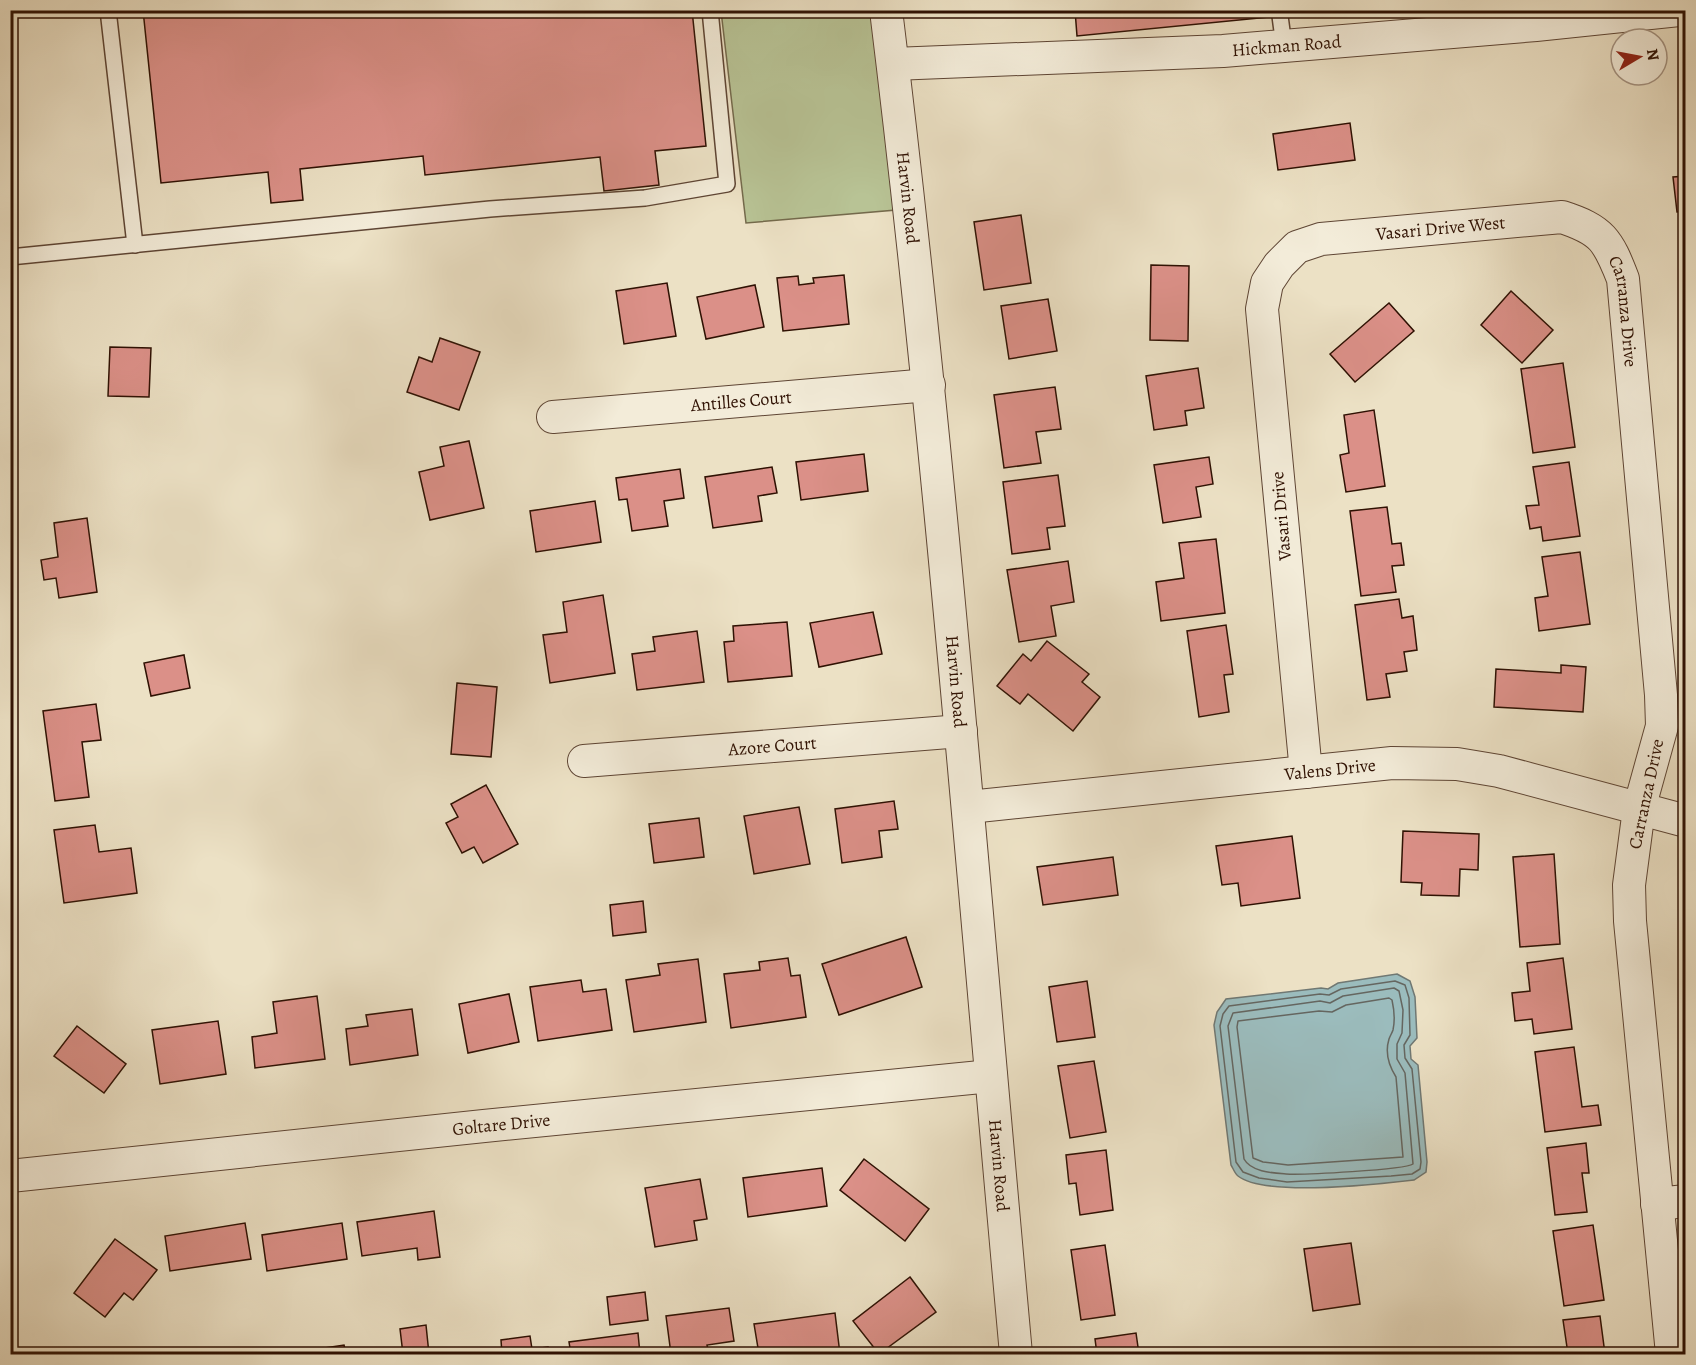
<svg xmlns="http://www.w3.org/2000/svg" width="1696" height="1365" font-family="Alegreya,serif">
<style>
.green{fill:#b8c395;stroke:#746a4c;stroke-width:1.5}
.water{fill:#9bbcbd;stroke:#707873;stroke-width:1.5}
.lines{fill:none;stroke-linecap:round;stroke-linejoin:round}
.shore{stroke:#656660;stroke-width:1.5}
.building{fill:#db9088;stroke:#2f1103;stroke-width:1.5}
.service-casing{stroke:#5e4534;stroke-width:18}
.minor-casing{stroke:#5e4534;stroke-width:34}
.service{stroke:#f3ecd9;stroke-width:15}
.minor{stroke:#f3ecd9;stroke-width:32}
.labels{text-anchor:middle;stroke-width:5;stroke-linejoin:round;paint-order:stroke}
.street-label{font-size:18px;fill:#2f1103;stroke:#f3ecd9}
</style>
<rect width="100%" height="100%" fill="#ece1c5"/>
<filter id="stains"><feTurbulence type="fractalNoise" baseFrequency=".00333" numOctaves="4"/><feColorMatrix values="0 0 0 0 .2 0 0 0 0 .09 0 0 0 0 .02 0 0 0 .5 -.17"/></filter>
<radialGradient id="worn" r=".72"><stop offset=".6" stop-color="#630" stop-opacity="0"/><stop offset="1" stop-color="#630" stop-opacity=".3"/></radialGradient>
<polygon class="green" points="721,11 874,11 896,210 746,223"/>
<path class="water" d="M1397,974L1410,981L1415,997L1417,1038L1410,1046L1411,1059L1418,1065L1427,1162L1426,1172L1414,1180C1380,1184 1264,1197 1238,1176C1235,1174 1233,1168 1231,1165L1214,1025L1217,1012L1226,999L1321,988L1328,989L1338,983Z"/>
<g class="lines">
<g class="shore">
<polygon points="1395,981 1405,985 1409,998 1410,1035 1404,1045 1405,1058 1412,1069 1421,1162 1420,1169 1412,1174 1391,1176 1287,1182 1259,1178 1243,1172 1236,1162 1220,1026 1223,1014 1229,1006 1320,994 1329,995 1341,989"/>
<path d="M1394,988L1399,991L1403,1010L1402,1033L1397,1044V1059L1405,1073L1413,1164C1404,1170 1302,1175 1286,1174C1273,1173 1251,1172 1244,1159L1228,1026L1233,1013L1320,1001L1330,1003L1343,996Z"/>
<path d="M1389,998L1392,1000C1394,1009 1395,1021 1393,1030C1392,1033 1390,1036 1389,1039C1385,1052 1389,1066 1396,1077L1403,1157L1288,1165L1263,1162L1253,1158L1237,1027L1238,1021L1319,1011L1332,1012L1346,1005Z"/>
</g>
</g>
<g class="building">
<polygon points="143,10 692,10 706,146 655,151 659,185 604,191 600,157 425,175 423,156 300,169 303,200 271,203 268,172 161,183"/>
<polygon points="1075,10 1339,10 1077,36"/>
<polygon points="1350,123 1355,160 1278,170 1273,134"/>
<polygon points="1686,176 1686,211 1677,212 1673,177"/>
<polygon points="1021,215 1031,283 984,290 974,222"/>
<polygon points="1151,265 1189,266 1188,341 1150,340"/>
<polygon points="844,275 849,324 783,331 777,278 798,276 799,285 814,283 813,278"/>
<polygon points="667,283 676,336 624,344 616,291"/>
<polygon points="755,285 764,327 706,339 697,297"/>
<polygon points="1511,291 1553,330 1522,363 1481,325"/>
<polygon points="1048,299 1057,351 1009,359 1001,306"/>
<polygon points="1389,303 1414,331 1355,382 1330,354"/>
<polygon points="440,338 480,352 459,410 407,392 419,357 432,362"/>
<polygon points="110,347 151,348 149,397 108,396"/>
<polygon points="1563,363 1575,447 1533,453 1521,369"/>
<polygon points="1198,368 1204,408 1185,411 1187,425 1154,430 1146,376"/>
<polygon points="1055,387 1061,429 1036,432 1041,463 1004,468 994,395"/>
<polygon points="1374,410 1385,486 1346,492 1340,455 1349,453 1344,415"/>
<polygon points="469,441 484,508 430,520 419,472 444,466 440,447"/>
<polygon points="864,454 868,491 801,500 796,462"/>
<polygon points="1209,457 1213,484 1196,487 1201,517 1163,523 1154,465"/>
<polygon points="1569,462 1580,536 1543,541 1541,527 1530,529 1526,506 1539,505 1533,467"/>
<polygon points="772,467 777,493 758,496 762,521 713,528 705,477"/>
<polygon points="680,469 684,498 664,501 668,526 632,531 627,499 619,500 616,478"/>
<polygon points="1058,475 1065,526 1047,528 1050,549 1012,554 1003,482"/>
<polygon points="595,501 601,542 536,552 530,511"/>
<polygon points="1387,507 1392,544 1401,543 1404,565 1392,566 1396,592 1361,596 1350,511"/>
<polygon points="87,518 97,592 59,598 56,578 44,580 41,560 58,557 54,523"/>
<polygon points="1216,539 1225,613 1161,621 1156,582 1184,578 1179,543"/>
<polygon points="1580,552 1590,624 1539,631 1535,598 1548,596 1542,557"/>
<polygon points="1068,561 1074,602 1051,606 1056,636 1019,642 1007,570"/>
<polygon points="603,595 615,673 550,683 543,635 567,632 563,602"/>
<polygon points="1399,599 1402,618 1413,616 1417,650 1404,652 1407,671 1386,674 1390,697 1367,700 1355,605"/>
<polygon points="873,612 882,654 819,667 810,623"/>
<polygon points="787,622 792,676 728,682 724,642 734,641 733,626"/>
<polygon points="1226,625 1233,674 1224,675 1229,712 1199,717 1187,631"/>
<polygon points="697,631 704,682 637,690 632,654 655,651 653,637"/>
<polygon points="1047,641 1089,674 1082,682 1100,697 1073,731 1028,694 1020,704 997,686 1023,654 1031,661"/>
<polygon points="184,655 190,688 151,696 144,663"/>
<polygon points="1561,665 1586,667 1583,712 1494,707 1496,669 1561,673"/>
<polygon points="457,683 497,687 491,757 451,754"/>
<polygon points="96,704 101,740 82,742 89,797 55,801 43,711"/>
<polygon points="486,785 518,844 483,863 474,847 462,853 446,823 458,817 451,804"/>
<polygon points="894,801 898,829 879,831 882,857 842,863 835,809"/>
<polygon points="799,807 810,864 754,874 744,816"/>
<polygon points="699,818 704,857 654,863 649,824"/>
<polygon points="95,825 99,852 131,848 137,893 64,903 54,830"/>
<polygon points="1403,831 1479,834 1478,870 1460,869 1459,896 1421,895 1422,883 1401,882"/>
<polygon points="1292,836 1300,898 1241,906 1238,883 1222,885 1216,846"/>
<polygon points="1554,854 1560,944 1520,947 1513,857"/>
<polygon points="1113,857 1118,895 1043,905 1037,867"/>
<polygon points="643,901 646,932 613,936 610,905"/>
<polygon points="906,937 922,987 839,1015 822,964"/>
<polygon points="788,958 791,976 800,975 806,1017 731,1028 724,974 760,970 759,962"/>
<polygon points="1563,958 1572,1029 1534,1034 1532,1019 1515,1021 1512,993 1530,991 1527,963"/>
<polygon points="698,959 706,1022 634,1032 626,980 660,975 658,964"/>
<polygon points="581,980 583,992 606,989 612,1030 538,1041 530,987"/>
<polygon points="1087,981 1095,1037 1057,1042 1049,987"/>
<polygon points="509,994 519,1042 468,1053 459,1004"/>
<polygon points="317,996 325,1059 255,1068 252,1037 277,1033 273,1002"/>
<polygon points="412,1009 418,1055 350,1065 346,1029 368,1026 366,1015"/>
<polygon points="218,1021 226,1074 160,1084 152,1030"/>
<polygon points="77,1026 126,1064 104,1093 54,1056"/>
<polygon points="1574,1047 1582,1107 1598,1105 1601,1125 1545,1132 1535,1052"/>
<polygon points="1094,1061 1106,1132 1070,1138 1058,1066"/>
<polygon points="1586,1143 1589,1173 1582,1173 1587,1212 1555,1215 1547,1148"/>
<polygon points="1106,1150 1113,1210 1080,1215 1076,1183 1069,1184 1066,1155"/>
<polygon points="864,1159 929,1209 905,1241 840,1190"/>
<polygon points="822,1168 827,1206 748,1217 743,1178"/>
<polygon points="700,1179 707,1219 694,1221 697,1240 655,1247 645,1188"/>
<polygon points="434,1211 440,1257 418,1260 417,1248 362,1256 357,1222"/>
<polygon points="245,1223 251,1259 170,1271 165,1236"/>
<polygon points="342,1223 347,1259 267,1271 262,1235"/>
<polygon points="1593,1225 1604,1300 1564,1306 1553,1231"/>
<polygon points="115,1239 157,1270 133,1300 124,1293 105,1317 74,1293"/>
<polygon points="1351,1243 1360,1304 1313,1311 1304,1249"/>
<polygon points="1105,1245 1115,1315 1081,1320 1071,1250"/>
<polygon points="910,1277 936,1312 879,1354 853,1321"/>
<polygon points="645,1292 648,1320 610,1325 607,1297"/>
<polygon points="729,1308 734,1341 707,1345 709,1354 671,1354 666,1316"/>
<polygon points="835,1313 840,1354 759,1354 754,1324"/>
<polygon points="1600,1316 1605,1354 1568,1354 1563,1320"/>
<polygon points="426,1325 429,1354 453,1351 453,1354 403,1354 400,1329"/>
<polygon points="638,1333 640,1354 571,1354 569,1342"/>
<polygon points="1136,1333 1139,1354 1097,1354 1095,1339"/>
<polygon points="530,1336 532,1349 548,1347 549,1354 502,1354 501,1340"/>
<polygon points="344,1345 346,1354 284,1354"/>
</g>
<g class="lines">
<defs>
<g id="service">
<polyline points="108,10 135,245"/>
<polyline points="1280,16 1284,46"/>
<polyline points="10,257 490,209 645,198 727,184 710,10"/>
</g>
<g id="minor">
<path id="s1" d="M886,10C941,457 975,906 1016,1354"/>
<path id="s2" d="M893,64L1223,51L1536,25L1679,10"/>
<path id="s3" d="M553,417L929,385"/>
<path id="s4" d="M584,761L961,731"/>
<path id="s5" d="M1306,772L1262,309L1267,283L1279,265L1297,247L1321,239L1562,217C1602,230 1608,240 1623,279L1661,695L1662,726L1639,809L1629,885L1630,921L1672,1354"/>
<path id="s6" d="M969,807L1392,763L1457,764L1499,771L1686,821"/>
<path id="s7" d="M10,1176L484,1126L991,1076"/>
<polyline points="1657,1204 1686,1201"/>
</g>
</defs>
<use href="#service" class="service-casing"/>
<use href="#minor" class="minor-casing"/>
<use href="#service" class="service"/>
<use href="#minor" class="minor"/>
</g>
<g class="labels">
<g class="street-label">
<text dy="6" stroke="none"><textPath href="#s2" startOffset="394">Hickman Road</textPath></text>
<text dy="6" stroke="none"><textPath href="#s1" startOffset="189">Harvin Road</textPath></text>
<text dy="6" stroke="none"><textPath href="#s5" startOffset="684">Vasari Drive West</textPath></text>
<text dy="6" stroke="none"><textPath href="#s5" startOffset="930">Carranza Drive</textPath></text>
<text dy="6" stroke="none"><textPath href="#s3" startOffset="189">Antilles Court</textPath></text>
<text transform="translate(1281 516) rotate(-95)" y="6">Vasari Drive</text>
<text dy="6" stroke="none"><textPath href="#s1" startOffset="675">Harvin Road</textPath></text>
<text dy="6" stroke="none"><textPath href="#s4" startOffset="189">Azore Court</textPath></text>
<text dy="6" stroke="none"><textPath href="#s6" startOffset="363">Valens Drive</textPath></text>
<text transform="translate(1646 794) rotate(-78)" y="6">Carranza Drive</text>
<text dy="6" stroke="none"><textPath href="#s7" startOffset="494">Goltare Drive</textPath></text>
<text dy="6" stroke="none"><textPath href="#s1" startOffset="1161">Harvin Road</textPath></text>
</g>
</g>
<rect width="1696" height="1365" fill="none" stroke="#ece1c5" stroke-width="36"/>
<rect x="12" y="12" width="1672" height="1341" fill="none" stroke="#2f1103" stroke-width="3"/>
<rect x="18" y="18" width="1660" height="1329" fill="none" stroke="#2f1103" stroke-width="1.5"/>
<g transform="translate(1639 57) rotate(80)"><circle r="28" fill="#f3ecd9" stroke="#a59483" stroke-width="1.5"/>
<path d="M0-4.5L10 22L0 15L-10 22Z" fill="#8f2418"/>
<text y="-9" font-size="16" font-weight="bold" text-anchor="middle" fill="#2f1103">N</text>
</g>
<rect width="100%" height="100%" filter="url(#stains)"/>
<rect width="100%" height="100%" fill="url(#worn)"/>
</svg>
